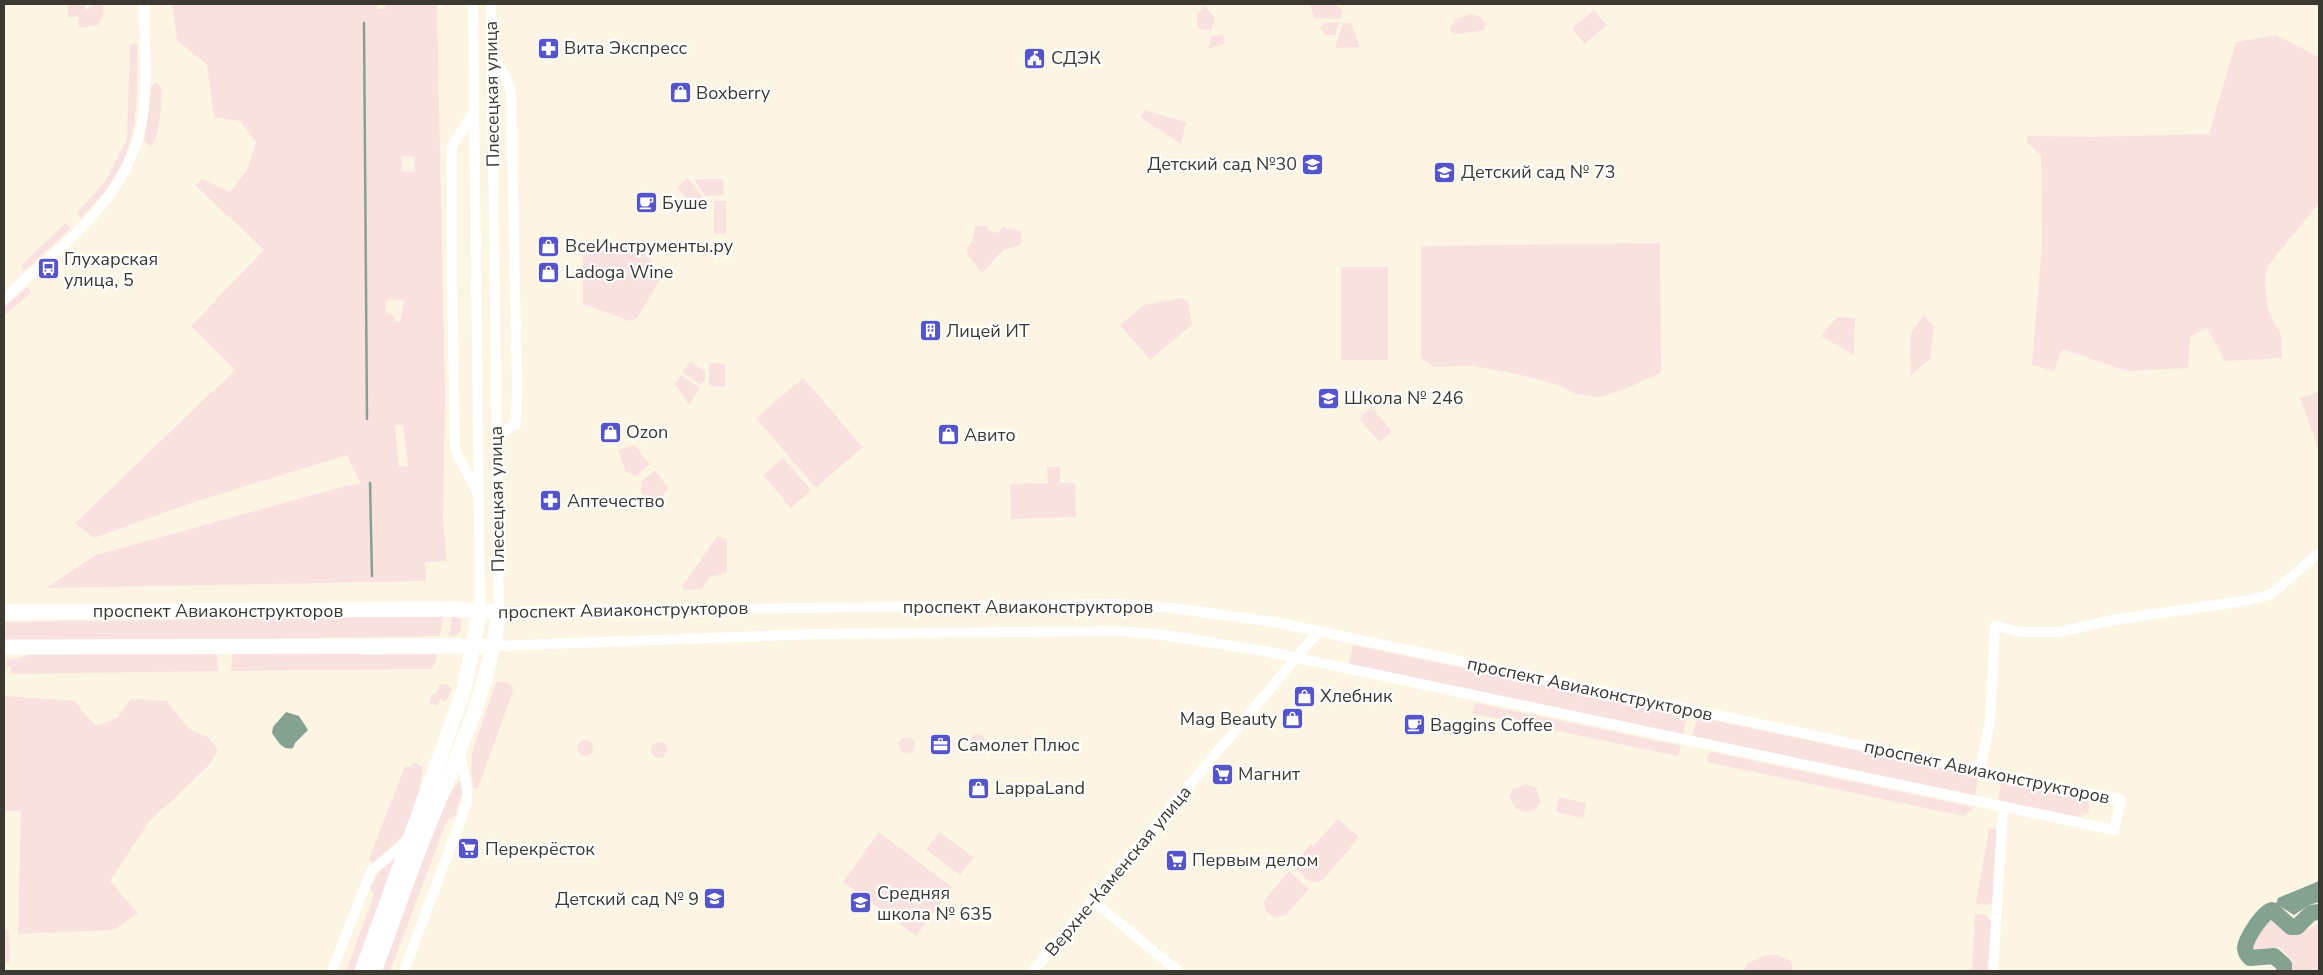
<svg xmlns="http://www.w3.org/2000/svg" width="2323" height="975" font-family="'Nunito Sans',sans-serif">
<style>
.green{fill:#f9e1e0;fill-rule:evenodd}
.water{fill:#84a28f}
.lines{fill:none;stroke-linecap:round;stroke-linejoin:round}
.stream{stroke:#84a28f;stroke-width:2.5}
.river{stroke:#84a28f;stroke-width:16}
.street{stroke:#fff;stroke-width:10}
.secondary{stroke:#fff;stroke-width:15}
.labels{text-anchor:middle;stroke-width:4.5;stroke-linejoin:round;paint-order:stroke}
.poi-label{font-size:18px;fill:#3c3932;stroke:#fff;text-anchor:start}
.street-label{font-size:18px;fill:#3c3932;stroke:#fff}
</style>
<rect width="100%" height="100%" fill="#fcf5e3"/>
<g class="green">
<polygon points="68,4 85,4 85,12 94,4 102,4 104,14 98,25 78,28 79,17 68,17"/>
<path d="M172,4H377V9H385V4H437L445,395L443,521L447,561L425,562L426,581L46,588L96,555L345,486L361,484L347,455L191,503L94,538L75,523L235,370L191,326L264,250L195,185L202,179L230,192L247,170L256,142L240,121L214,117L207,65L177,40ZM402,156L414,157V172L401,171ZM387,299L404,301L400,322L394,321L395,317L385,311ZM403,425L408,466L399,467L395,426Z"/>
<polygon points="1310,4 1336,4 1343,11 1340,19 1314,18"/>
<polygon points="1205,6 1215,18 1211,30 1203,30 1197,26 1197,14"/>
<polygon points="1595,10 1598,16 1607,25 1584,44 1572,28"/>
<polygon points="1470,14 1479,16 1485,23 1485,30 1457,34 1451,32 1450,28 1456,19"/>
<polygon points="1327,22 1339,23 1335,35 1326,35 1319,28"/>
<polygon points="1343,23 1351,23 1360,47 1335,48"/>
<polygon points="1223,34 1224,44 1208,49 1211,37"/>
<polygon points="2276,35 2319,57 2319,203 2267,267 2265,288 2268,310 2282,337 2282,358 2225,361 2207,328 2190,337 2188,368 2127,371 2062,349 2054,371 2032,365 2042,244 2041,155 2028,144 2027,136 2091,137 2209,134 2236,42"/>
<path d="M130,44H137C138,120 139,161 81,218L77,213L106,180L127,139Z"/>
<path d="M157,83L162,89C161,102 161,139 150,146L144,140L151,86Z"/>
<polygon points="1145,110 1186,122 1181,144 1140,117"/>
<polygon points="688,178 704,199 693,208 677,187"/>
<polygon points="694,179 723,179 724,195 705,196"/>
<rect x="714" y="201" width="12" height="33"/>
<polygon points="66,223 71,228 24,271 21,265"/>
<path d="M975,226H987L989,231L998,233L1002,227L1021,231L1022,245L1003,250L982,273C954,240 973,257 975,226Z"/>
<polygon points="634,239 662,276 637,318 630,321 583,304 583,256"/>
<polygon points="1660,243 1661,373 1627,388 1600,397 1576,394 1561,386 1517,374 1472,366 1434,367 1421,358 1421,246"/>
<rect x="1341" y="267" width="47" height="93"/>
<polygon points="27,287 31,292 4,317 4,308"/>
<polygon points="1182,298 1188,302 1192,325 1150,360 1120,325 1144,305"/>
<polygon points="1924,315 1934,327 1930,359 1911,375 1910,334"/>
<polygon points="1837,317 1855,318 1854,355 1821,336"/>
<polygon points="690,361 705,371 705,379 701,385 682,372"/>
<polygon points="709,363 725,364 725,387 709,386"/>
<polygon points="681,375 700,388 689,405 675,384"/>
<polygon points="803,378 863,447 816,488 756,418"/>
<polygon points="2319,392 2319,451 2300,398"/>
<polygon points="1372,407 1392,431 1379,442 1359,418"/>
<polygon points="634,445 650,464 636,476 626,472 618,450"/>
<polygon points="783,458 811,490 791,508 763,475"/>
<polygon points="1047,467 1060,467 1060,483 1075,483 1076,517 1011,519 1010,484 1048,483"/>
<polygon points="655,470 668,488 657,505 641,493 641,482"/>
<polygon points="717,536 727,539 727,573 711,576 702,589 685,590 682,587"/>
<polygon points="443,616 440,636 4,643 4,622"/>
<polygon points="452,616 461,619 461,630 455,636 449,636"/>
<polygon points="1353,645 1687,715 1683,734 1349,664"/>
<polygon points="326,650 368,655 437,654 435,664 431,669 231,671 233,652"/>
<polygon points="216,652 219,671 11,674 11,667 6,667 7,660 36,654"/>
<polygon points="496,682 507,682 512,686 513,691 478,788 474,788 471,772 472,752"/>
<polygon points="440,684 449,685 452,689 446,702 440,699 438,706 429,703 432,694 435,695"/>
<polygon points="4,696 74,701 96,726 117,718 131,699 167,701 188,728 208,737 218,751 209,765 148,823 110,881 138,913 114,930 18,934 21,811 4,811"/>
<polygon points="1476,703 1681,746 1679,754 1677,756 1471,713"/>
<polygon points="1697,717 1979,776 1975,795 1692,736"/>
<circle cx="978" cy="741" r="7"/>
<circle cx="907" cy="745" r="8"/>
<circle cx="585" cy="748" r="8"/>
<circle cx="659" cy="750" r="8"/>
<polygon points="1712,752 1973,807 1972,810 1963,816 1707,762 1708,755"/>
<polygon points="414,763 423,767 417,807 405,834 373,863 369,859 405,766 411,768"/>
<polygon points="458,781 461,782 462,794 455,816 447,820 390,971 380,971 440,812"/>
<polygon points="2002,781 2084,798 2088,801 2089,812 2080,817 1998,800"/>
<polygon points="1527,784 1536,788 1541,802 1535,810 1525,812 1516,809 1509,797 1513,789"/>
<polygon points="1559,797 1586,803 1583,818 1556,812"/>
<path d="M1338,819L1359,837L1324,879L1319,882C1309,883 1300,875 1295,866L1297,860L1311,844L1313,846Z"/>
<polygon points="1989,828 1999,830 1993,902 1987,905 1976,904"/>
<polygon points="879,832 952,887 916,936 843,882"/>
<polygon points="939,832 974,857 960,875 926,850"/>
<polygon points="397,856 356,971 346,971 374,895 370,887 381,869"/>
<polygon points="1289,871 1309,889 1286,915 1275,918 1266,911 1263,902"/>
<polygon points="1975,914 1986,915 1992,922 1989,971 1972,971"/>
<polygon points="2271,918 2299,932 2319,924 2319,971 2290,971 2292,960 2279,947 2251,956 2254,938"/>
<polygon points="9,930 10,963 4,963 4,931"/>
<polygon points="1765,955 1776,955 1791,961 1793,971 1744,971 1747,964"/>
</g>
<g class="water">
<path d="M286,712L299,716L308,730L295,743L293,748C282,751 278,741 272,733L273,727Z"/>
<polygon points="2319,881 2319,902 2309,905 2294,915 2276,904 2278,898"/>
</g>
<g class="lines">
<g class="stream">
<polyline points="364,23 367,419"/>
<polyline points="370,483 372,576"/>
</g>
<path class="river" d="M2284,971V965L2274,956L2250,958C2248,956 2245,952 2245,948C2246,938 2263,912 2272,910L2291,927H2297L2311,913L2319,912"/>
<g class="street">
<polyline points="473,4 480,610"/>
<polyline points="491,4 499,612 1117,604 1173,608 1275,622 2121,800 2114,830 1265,651 1163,635 1121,631 817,634 494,646"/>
<polyline points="492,56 505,75 511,93 517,385 516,424 497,436"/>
<polyline points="473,113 452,146 452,283 455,450 478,494"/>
<path d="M4,299C60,246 132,198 143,115C148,78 144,40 144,4"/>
<polyline points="1980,770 1990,721 1995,626 2021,632 2058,632 2113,620 2244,601 2270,595 2319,553"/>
<polyline points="1093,901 1178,971"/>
<polyline points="332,971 371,871 407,842"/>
<polyline points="404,971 467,803 467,788 460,753"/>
<polyline points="1033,971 1318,632"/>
<polyline points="1993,971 2003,807"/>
</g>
<g class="secondary">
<path d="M4,612L448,609L499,612C488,687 465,738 436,807C413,861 395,917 374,971"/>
<polyline points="4,647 494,646"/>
<polyline points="362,971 464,690 480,610"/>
</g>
</g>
<defs>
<symbol id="pharmacy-square" viewBox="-11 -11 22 22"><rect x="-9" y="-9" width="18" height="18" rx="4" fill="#5654cb" stroke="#fff"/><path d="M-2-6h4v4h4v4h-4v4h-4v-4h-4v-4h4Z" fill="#fff"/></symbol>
<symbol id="civic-square" viewBox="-11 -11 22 22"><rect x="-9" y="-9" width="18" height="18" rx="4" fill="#5654cb" stroke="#fff"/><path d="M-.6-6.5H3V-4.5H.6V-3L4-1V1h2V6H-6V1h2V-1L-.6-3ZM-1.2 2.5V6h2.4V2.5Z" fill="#fff"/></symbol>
<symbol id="shop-square" viewBox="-11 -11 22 22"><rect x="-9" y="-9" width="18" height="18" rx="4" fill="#5654cb" stroke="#fff"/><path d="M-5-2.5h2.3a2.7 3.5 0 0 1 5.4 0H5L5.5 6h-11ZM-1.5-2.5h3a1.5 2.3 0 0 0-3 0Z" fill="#fff"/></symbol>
<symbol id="school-square" viewBox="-11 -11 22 22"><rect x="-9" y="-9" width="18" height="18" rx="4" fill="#5654cb" stroke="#fff"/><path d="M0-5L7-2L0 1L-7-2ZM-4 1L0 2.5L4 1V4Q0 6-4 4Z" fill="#fff"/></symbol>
<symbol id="cafe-square" viewBox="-11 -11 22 22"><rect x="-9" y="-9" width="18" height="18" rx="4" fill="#5654cb" stroke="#fff"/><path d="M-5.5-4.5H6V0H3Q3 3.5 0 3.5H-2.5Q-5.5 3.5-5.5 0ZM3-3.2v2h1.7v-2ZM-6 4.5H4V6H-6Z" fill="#fff"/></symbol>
<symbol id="bus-square" viewBox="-11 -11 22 22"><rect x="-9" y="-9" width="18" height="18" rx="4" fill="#5654cb" stroke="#fff"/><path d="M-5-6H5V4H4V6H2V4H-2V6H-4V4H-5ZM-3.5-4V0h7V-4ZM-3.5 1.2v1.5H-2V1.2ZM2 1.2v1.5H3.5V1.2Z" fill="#fff"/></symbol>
<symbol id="building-square" viewBox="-11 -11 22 22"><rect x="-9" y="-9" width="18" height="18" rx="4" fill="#5654cb" stroke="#fff"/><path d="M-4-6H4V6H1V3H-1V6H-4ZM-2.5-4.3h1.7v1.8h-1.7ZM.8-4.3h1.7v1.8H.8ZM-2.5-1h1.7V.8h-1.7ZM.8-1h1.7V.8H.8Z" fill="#fff"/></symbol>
<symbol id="office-square" viewBox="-11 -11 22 22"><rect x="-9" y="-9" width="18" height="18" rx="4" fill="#5654cb" stroke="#fff"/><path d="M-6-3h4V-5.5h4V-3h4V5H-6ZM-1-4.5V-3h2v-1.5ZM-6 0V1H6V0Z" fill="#fff"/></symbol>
<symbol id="supermarket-square" viewBox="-11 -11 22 22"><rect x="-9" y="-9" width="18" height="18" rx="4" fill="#5654cb" stroke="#fff"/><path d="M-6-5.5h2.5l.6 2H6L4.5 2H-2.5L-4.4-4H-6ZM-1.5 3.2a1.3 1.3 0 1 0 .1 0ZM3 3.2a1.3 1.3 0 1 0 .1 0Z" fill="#fff"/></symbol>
</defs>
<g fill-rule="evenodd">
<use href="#pharmacy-square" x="536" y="36" width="25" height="25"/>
<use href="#civic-square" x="1022" y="46" width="25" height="25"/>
<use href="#shop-square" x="668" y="80" width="25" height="25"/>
<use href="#school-square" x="1300" y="152" width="25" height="25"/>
<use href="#school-square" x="1432" y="160" width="25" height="25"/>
<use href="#cafe-square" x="634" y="190" width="25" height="25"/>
<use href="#shop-square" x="536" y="234" width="25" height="25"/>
<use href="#bus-square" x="36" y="256" width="25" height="25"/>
<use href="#shop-square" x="536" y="260" width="25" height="25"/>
<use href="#building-square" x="918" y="318" width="25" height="25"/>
<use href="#school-square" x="1316" y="386" width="25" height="25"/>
<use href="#shop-square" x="598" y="420" width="25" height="25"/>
<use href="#shop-square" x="936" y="422" width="25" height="25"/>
<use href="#pharmacy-square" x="538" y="488" width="25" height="25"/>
<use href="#shop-square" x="1292" y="684" width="25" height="25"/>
<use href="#shop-square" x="1280" y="706" width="25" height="25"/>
<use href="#cafe-square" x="1402" y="712" width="25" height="25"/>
<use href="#office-square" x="928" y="732" width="25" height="25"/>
<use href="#supermarket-square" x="1210" y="762" width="25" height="25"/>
<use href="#shop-square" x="966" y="776" width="25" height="25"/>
<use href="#supermarket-square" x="456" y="836" width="25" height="25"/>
<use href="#supermarket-square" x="1164" y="848" width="25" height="25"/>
<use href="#school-square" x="702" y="886" width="25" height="25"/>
<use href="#school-square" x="848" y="890" width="25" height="25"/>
</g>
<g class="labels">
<g class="poi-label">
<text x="564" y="54">Вита Экспресс</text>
<text x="1051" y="64">СДЭК</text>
<text x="696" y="99">Boxberry</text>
<text x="1297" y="170" text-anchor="end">Детский сад №30</text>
<text x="1461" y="178">Детский сад № 73</text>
<text x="662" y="209">Буше</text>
<text x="565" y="252">ВсеИнструменты.ру</text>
<text x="64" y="265">Глухарская<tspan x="64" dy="21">улица, 5</tspan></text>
<text x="565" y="278">Ladoga Wine</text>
<text x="946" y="337">Лицей ИТ</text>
<text x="1344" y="404">Школа № 246</text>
<text x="626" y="438">Ozon</text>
<text x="964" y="441">Авито</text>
<text x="567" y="507">Аптечество</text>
<text x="1320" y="702">Хлебник</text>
<text x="1277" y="725" text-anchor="end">Mag Beauty</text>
<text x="1430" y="731">Baggins Coffee</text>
<text x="957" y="751">Самолет Плюс</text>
<text x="1238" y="780">Магнит</text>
<text x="995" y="794">LappaLand</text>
<text x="485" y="855">Перекрёсток</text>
<text x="1192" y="866">Первым делом</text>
<text x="877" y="899">Средняя<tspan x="877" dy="21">школа № 635</tspan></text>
<text x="699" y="905" text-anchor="end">Детский сад № 9</text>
</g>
<g class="street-label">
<text transform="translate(492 94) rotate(-91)" y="6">Плесецкая улица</text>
<text transform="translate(497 499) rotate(-91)" y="6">Плесецкая улица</text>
<text x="1028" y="613">проспект Авиаконструкторов</text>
<text transform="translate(623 610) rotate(-1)" y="6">проспект Авиаконструкторов</text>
<text x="218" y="617">проспект Авиаконструкторов</text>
<text transform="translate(1590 689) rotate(12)" y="6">проспект Авиаконструкторов</text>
<text transform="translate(1987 772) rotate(12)" y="6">проспект Авиаконструкторов</text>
<text transform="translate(1118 871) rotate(-50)" y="6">Верхне-Каменская улица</text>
</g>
</g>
<rect width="2323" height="975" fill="none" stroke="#3c3932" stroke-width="10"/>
</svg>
